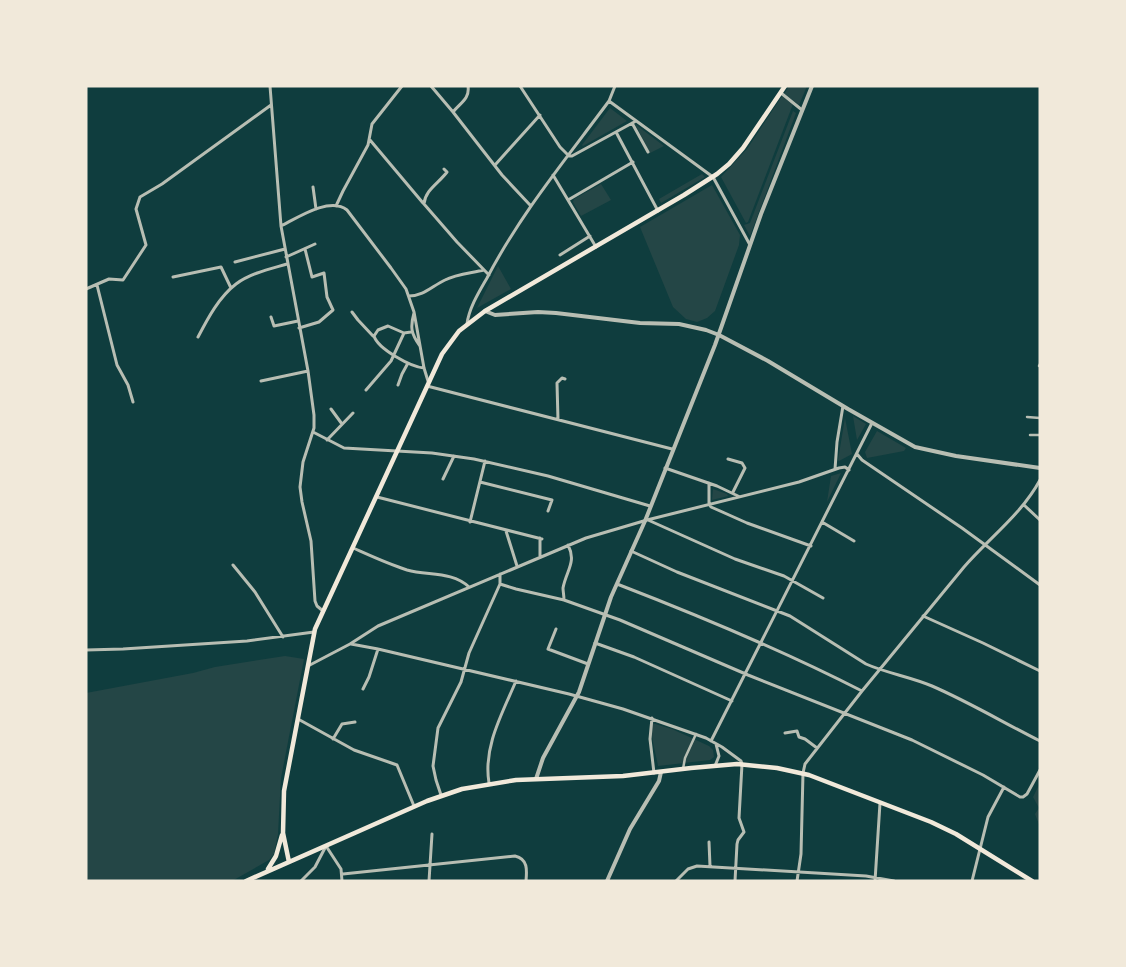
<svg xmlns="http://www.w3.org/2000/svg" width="1126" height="967" viewBox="0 0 1126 967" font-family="'Open Sans',sans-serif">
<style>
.green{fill:#244646}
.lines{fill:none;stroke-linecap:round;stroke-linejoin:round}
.pedestrian{stroke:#b8beb3;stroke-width:2.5}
.minor{stroke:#b8beb3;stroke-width:3}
.tertiary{stroke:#b8beb3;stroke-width:4}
.secondary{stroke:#f1e9da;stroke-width:4.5}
</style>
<rect width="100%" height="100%" fill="#0f3d3e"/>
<path class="green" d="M789 86H807L799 105 784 94Z
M782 96 793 104 748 222 746 223 721 177 747 149Z
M610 108 627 121 583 146 582 145Z
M793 111 796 113 750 236 744 225 750 223Z
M635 124 664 146 650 153Z
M702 174 705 177 661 203 659 199Z
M601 184 611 200 581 216 573 202 574 199Z
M712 185 740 235 739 245 715 311 707 318 697 322 686 319 673 307 640 227Z
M498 266 511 289 477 308Z
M853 416 866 424 857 440Z
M845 418 852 454 839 461 838 460Z
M877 431 906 448 904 451 867 458 865 452Z
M841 473 827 502 831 476Z
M713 489 727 494 728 496 712 500Z
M285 656 304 659 281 778 278 834 274 854 269 860 232 881H86V693L193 673 215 667Z
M652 723 672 729 709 746 713 750 714 757 710 760 658 766C656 752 650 737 652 723Z
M1040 783V827L1035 814 1039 808 1033 797Z"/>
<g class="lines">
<path class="pedestrian" d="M1039 366 1040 364
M1027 417 1040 418
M1030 435H1040
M683 769 685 758 696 734"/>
<path class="minor" d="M270 86 281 226 308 371 314 415V428L303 462 300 487 302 502 311 541 315 601 317 606 323 611
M431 86 453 112 502 175 530 205
M520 86 560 147 569 156H572L636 121
M781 93 802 110
M609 101 713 177 750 245
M453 112C460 103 470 99 468 86
M632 123 648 152
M616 132 658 211
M370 140 423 203
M495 165 540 115
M444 169 447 172C439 183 425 190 424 204L457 242 489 275
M553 175 596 247
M313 187 316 209
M568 200 633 162
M336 206 343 191 368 145 372 124 402 86
M281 226C297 218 330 196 347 210L391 268 406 289 414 312 424 368 428 381
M560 255 590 236
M286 257 315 244
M235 262 285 249
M173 277 221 267 231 288
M97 285 117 365 128 385 133 402
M86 289 109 279 123 280 146 245 136 209 140 197 162 184 271 105
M409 296C424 296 432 286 445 280 456 274 472 273 484 270
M352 312 358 320 373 336
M414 313C410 327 411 334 420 346
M271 317 274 326 298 321
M467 324C469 308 479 292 487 278 521 213 566 159 609 101L615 86
M299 328 319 322 333 310 327 297 324 273 312 277 305 249
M411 332 404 333 388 326 378 330 374 336C378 349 411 367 424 368
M198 337C208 318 219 297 236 284 251 273 270 269 287 264
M261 381 308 371
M398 385 402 374 408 363
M427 386 672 449
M366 390 391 361 404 333
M331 409 342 424
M558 420 557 383 562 378 565 379
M313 432 344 448 432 453 474 459 548 476 650 506
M327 440 353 413
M857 454 862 460 962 528 1040 585
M728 459 742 463 745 468 733 492
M665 468 717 486 738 496
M835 469 837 442 843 406
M443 479 454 456
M480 482 552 500 548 511
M709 483V504L711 507 747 523 811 546
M377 497 542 539
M1024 505 1040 520
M648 520 735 559 784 576 823 598
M470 522 485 461
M822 522 854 541
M506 531 517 566
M353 548C371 556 388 564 407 570 428 576 452 571 469 587
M631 551 677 572 790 616 866 664C886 673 911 677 932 686 969 702 1004 723 1040 741
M540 556V538
M233 565 255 592 283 637
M500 584 516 589 564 600 620 620 748 675 912 740 983 775 1020 797H1023L1027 794 1040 770
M617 584C700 616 782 650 862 691
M564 600C564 596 563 591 563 588 566 571 577 562 568 545
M923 616 983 643 1040 671
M556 629 548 649 588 664
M595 643 634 657 732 701
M351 644 378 649 569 694 623 709 706 738 722 747 741 761 742 764 739 818 744 832 738 840 737 844 735 881
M86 650 123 649 247 641 314 632
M308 666 350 644 378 626 586 538 647 520 799 482 839 468 845 467 849 470
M363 689 369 677 378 649
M652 718 650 739 654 773
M298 719 354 750 397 765 414 806
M785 733 797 731 799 737 805 739 817 748
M333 739 342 724 355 722
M711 741 872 423
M715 766 719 756 716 744
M489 783C483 747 502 714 516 681
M441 795 436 780 433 766 438 728 461 682 469 653 500 584V574
M709 842 710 866
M343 874 515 856C528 859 527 870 526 881
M301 881 315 867 326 846 341 869 342 881
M429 881 432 834
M676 881 688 869 697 866 866 876 894 881
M797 881 801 854 803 773 805 764 862 691 964 567C989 538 1021 515 1040 480
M875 881 880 803
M972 881 988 817 1004 787"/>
<path class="tertiary" d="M485 311 495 315 538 312 556 313 640 323 679 324 706 330 719 335 768 361 848 409 915 447 956 456 1040 468
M536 779 543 758 579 692 611 597 645 521 715 345 761 214 812 86
M607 881 630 829 659 781 661 772"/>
<path class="secondary" d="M289 862 283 833 284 791 315 629 442 354 459 331 485 311 684 195 717 174 729 164 743 148 785 86
M268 869 276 856 282 835
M246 881 427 801 462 789 516 780 623 776 691 768 737 764 777 768 809 775 931 822 956 834 1032 881"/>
</g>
<rect width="1126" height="967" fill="none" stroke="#f1e9da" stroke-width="175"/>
</svg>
